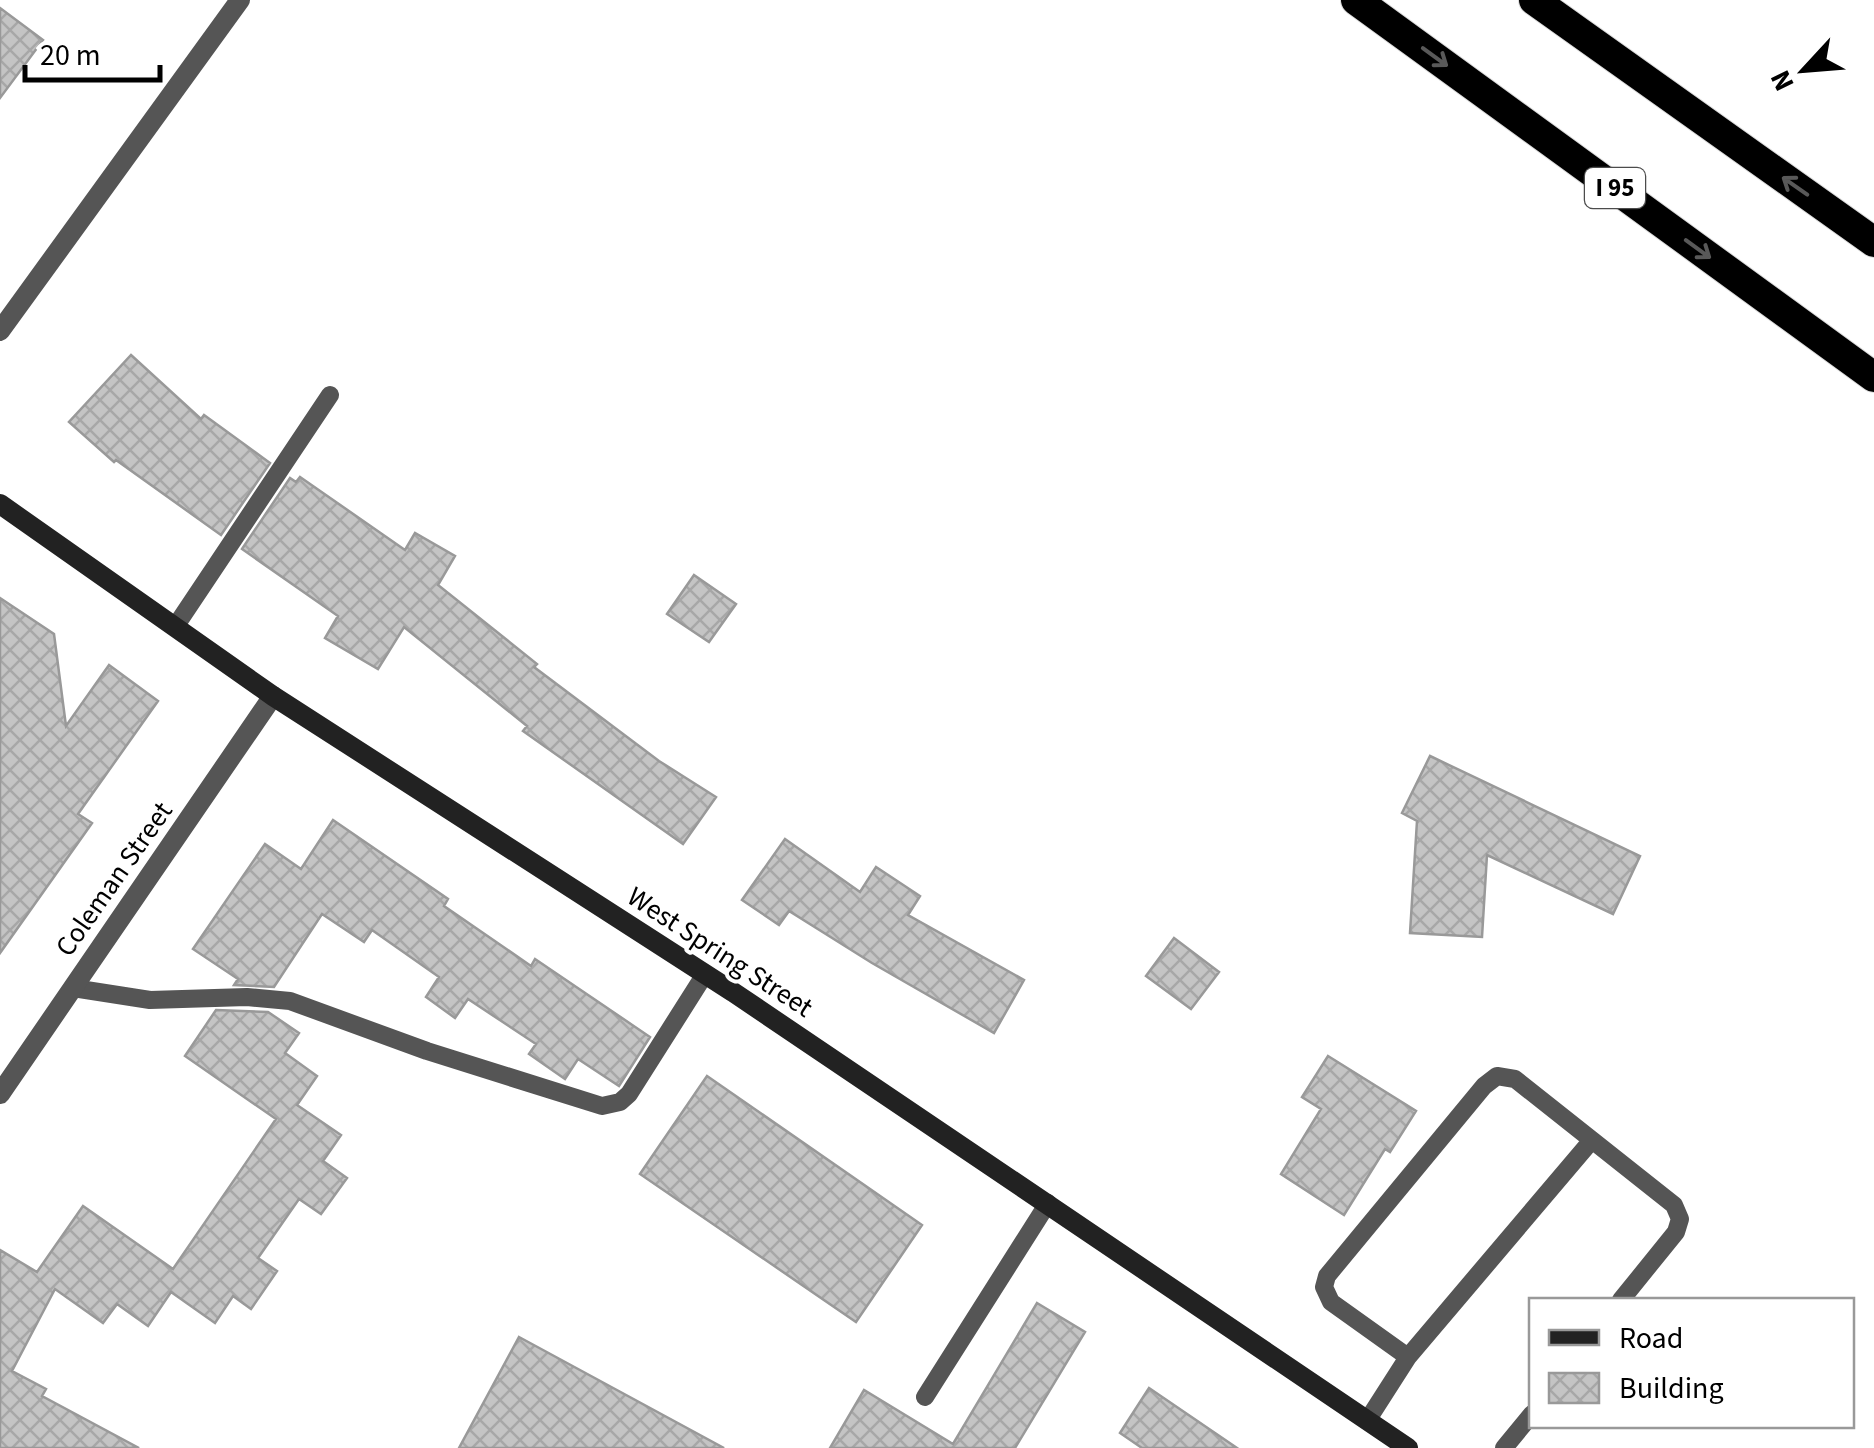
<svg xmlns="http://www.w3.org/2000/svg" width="1874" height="1448" viewBox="0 0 1874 1448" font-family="'Source Sans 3',sans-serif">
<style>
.building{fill:url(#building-cross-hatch);stroke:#999;stroke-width:2.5}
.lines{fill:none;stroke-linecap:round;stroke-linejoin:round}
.motorway-casing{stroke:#dbdbdb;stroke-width:32}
.service{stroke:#555;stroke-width:18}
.minor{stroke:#555;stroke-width:20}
.secondary{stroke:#222;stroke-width:20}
.motorway{stroke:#000;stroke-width:30}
.oneway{stroke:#595959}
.labels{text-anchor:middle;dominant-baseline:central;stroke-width:8;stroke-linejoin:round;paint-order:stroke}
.shield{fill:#fff;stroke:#4c4c4c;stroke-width:2.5}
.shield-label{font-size:25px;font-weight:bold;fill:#000}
.street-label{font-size:28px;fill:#000;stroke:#fff}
</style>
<defs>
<pattern id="building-cross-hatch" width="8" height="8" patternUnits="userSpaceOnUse" patternTransform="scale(2.5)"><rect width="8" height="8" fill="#c4c4c4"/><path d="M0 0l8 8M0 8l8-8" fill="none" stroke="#a7a7a7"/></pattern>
</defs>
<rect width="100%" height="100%" fill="#fff"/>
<path class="building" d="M0 8 43 40 0 98Z
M131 355 201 419 204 415 270 463 221 535 116 460 114 462 69 422Z
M300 477 405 550 415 533 455 556 438 585 537 664 534 667 659 761 716 797 683 844 523 731 527 726 404 627 378 669 325 638 338 616 242 549 290 478 296 482Z
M694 575 736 604 709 642 667 614Z
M0 598 54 634 66 726 109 665 158 701 78 814 92 823 0 953Z
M1430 756 1640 856 1613 914 1487 855 1482 937 1410 933 1417 821 1402 813Z
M333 820 448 899 444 906 531 966 535 959 650 1037 619 1086 578 1059 565 1079 529 1054 536 1044 468 999 455 1018 426 997 439 977 372 930 364 942 322 914 274 987 234 985 238 979 193 949 265 844 301 869Z
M785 839 860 892 876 867 920 896 908 915 1024 980 994 1033 872 963 789 911 779 925 742 900Z
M1174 938 1219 972 1191 1009 1146 976Z
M216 1010 268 1012 299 1033 285 1053 317 1076 297 1105 341 1135 323 1161 347 1178 321 1214 299 1199 258 1258 277 1271 251 1309 233 1296 215 1323 171 1292 148 1326 117 1304 103 1323 55 1289 12 1371 46 1389 42 1396 139 1448H0V1250L37 1272 83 1206 173 1269 276 1119 185 1056Z
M1328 1056 1416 1111 1390 1152 1385 1149 1344 1215 1281 1174 1321 1109 1302 1097Z
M707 1076 922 1225 856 1322 640 1174Z
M1037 1303 1085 1332 1015 1448H830L864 1390 953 1444Z
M519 1337 724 1448H459Z
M1149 1388 1237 1448H1142L1120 1433Z"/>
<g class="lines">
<defs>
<path id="motorway" d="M1356 0 1874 377
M1534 0 1874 242"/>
</defs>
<use href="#motorway" class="motorway-casing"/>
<path class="service" d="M175 627 330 395
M73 988 150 1000 247 997 290 1001 427 1051 602 1106 620 1102 629 1094 705 974
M1408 1357 1592 1140
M925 1397 1048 1203
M1367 1421 1408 1357 1331 1302 1324 1287 1327 1276 1484 1086 1497 1076 1515 1079 1674 1205 1680 1219 1676 1232 1621 1300
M1504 1448 1532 1414"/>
<path class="minor" d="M0 331 240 0
M0 1094 273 696"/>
<path class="secondary" d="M0 504 273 696 733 992 1408 1448"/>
<use href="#motorway" class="motorway"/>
</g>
<defs><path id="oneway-shaft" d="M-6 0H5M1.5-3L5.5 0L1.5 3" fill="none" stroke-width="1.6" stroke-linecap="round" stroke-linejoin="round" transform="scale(2.5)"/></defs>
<g class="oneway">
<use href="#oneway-shaft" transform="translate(1435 57) rotate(36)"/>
<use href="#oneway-shaft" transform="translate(1795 186) rotate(-145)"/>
<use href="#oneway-shaft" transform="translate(1698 249) rotate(36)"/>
</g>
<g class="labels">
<rect class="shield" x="1585" y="168" width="60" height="40" rx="8"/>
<g class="shield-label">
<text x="1615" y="188">I 95</text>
</g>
<g class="street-label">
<text transform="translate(114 879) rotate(-55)">Coleman Street</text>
<text transform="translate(720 952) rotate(33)">West Spring Street</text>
</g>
</g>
<rect x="1529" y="1298" width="325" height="130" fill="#ffffff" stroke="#999999" stroke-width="2.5"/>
<rect x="1549" y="1330" width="50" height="15" fill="#222222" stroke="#999999" stroke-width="2.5"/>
<text x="1619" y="1348" font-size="30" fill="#000000">Road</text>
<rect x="1549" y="1373" width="50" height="30" fill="url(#building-cross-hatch)" stroke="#999999" stroke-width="2.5"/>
<text x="1619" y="1398" font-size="30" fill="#000000">Building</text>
<g transform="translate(1804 70) rotate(244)" stroke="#ffffff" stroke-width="8" paint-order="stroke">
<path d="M0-8L18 38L0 25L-18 38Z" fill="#000000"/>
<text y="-15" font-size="28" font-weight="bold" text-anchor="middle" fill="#000000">N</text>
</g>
<path d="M25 65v15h135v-15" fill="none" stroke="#000000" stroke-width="5"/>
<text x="40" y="65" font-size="30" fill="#000000" stroke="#ffffff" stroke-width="8" paint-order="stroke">20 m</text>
</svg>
